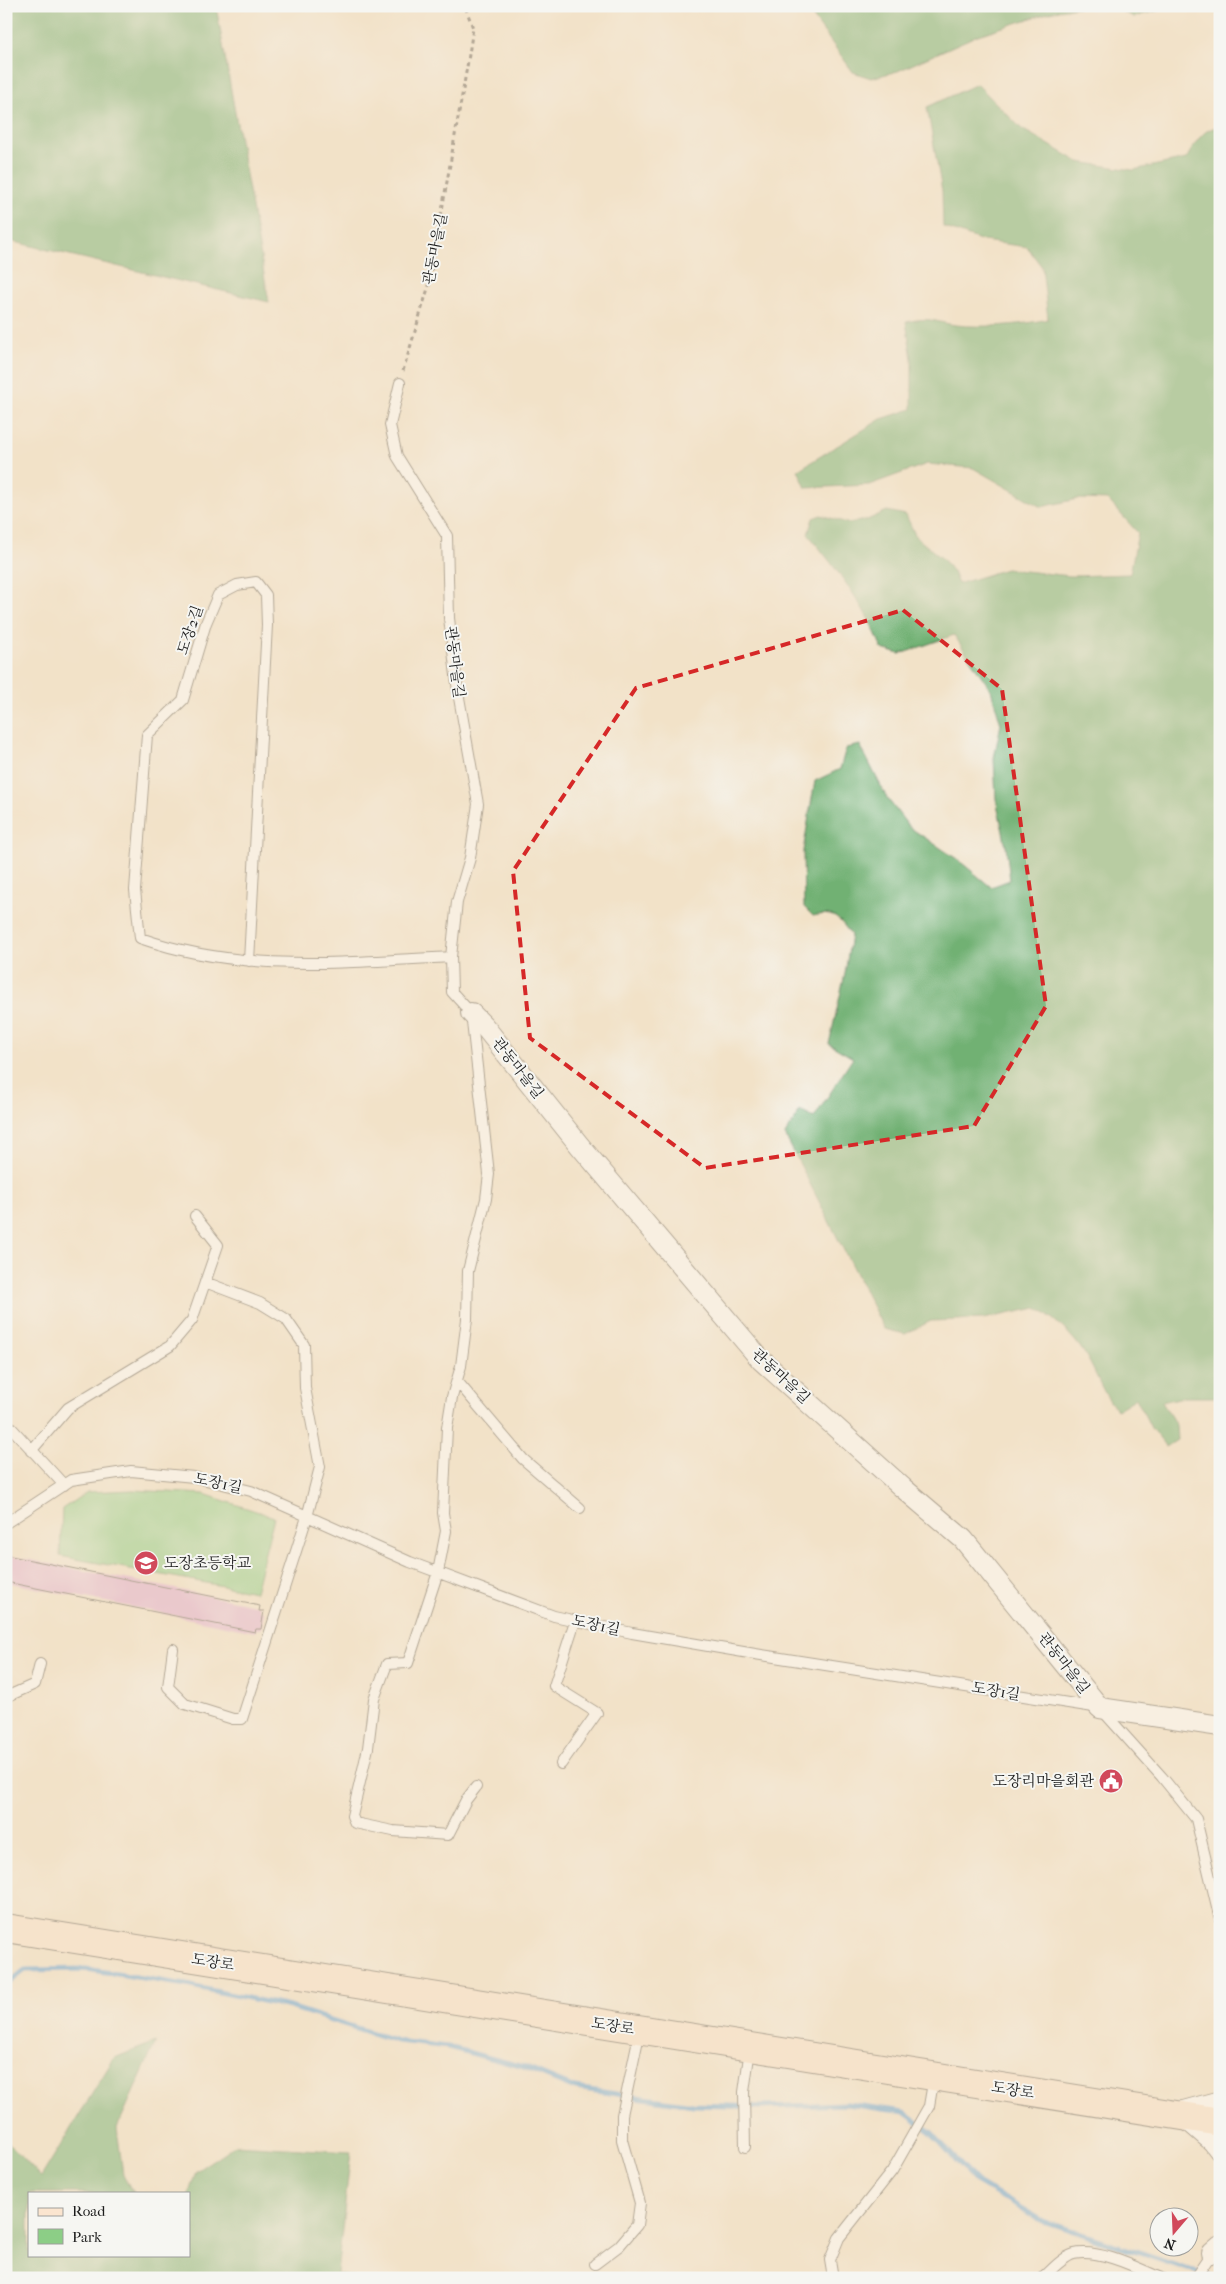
<svg xmlns="http://www.w3.org/2000/svg" width="1226" height="2284" viewBox="0 0 1226 2284" font-family="'IM FELL French Canon','Noto Serif KR',serif">
<style>
.green{fill:#8cce86;stroke:#547551}
.forest{fill:#71b173;stroke:#466648}
.lines{fill:none;stroke-linecap:round;stroke-linejoin:round}
.stream{stroke:#62a3d5;stroke-width:5}
.building{fill:#e1aad1}
.lane-casing{stroke:#676158;stroke-width:12}
.street-casing{stroke:#676158;stroke-width:22}
.secondary-casing{stroke:#676158;stroke-width:30}
.path{stroke:#676158;stroke-width:3;stroke-dasharray:4 4;stroke-linecap:butt}
.lane{stroke:#fff;stroke-width:10}
.street{stroke:#fff;stroke-width:20}
.secondary{stroke:#fbe5cf;stroke-width:28}
.marked{fill:none;stroke:#d62828;stroke-width:4;stroke-dasharray:10 6;stroke-linejoin:round}
.labels{text-anchor:middle;dominant-baseline:central;stroke-width:4;stroke-linejoin:round;paint-order:stroke}
.street-label{font-size:15px;fill:#1c1c1c;stroke:#f6f6f2}
.poi-label{font-size:15px;fill:#1c1c1c;stroke:#f6f6f2;text-anchor:start}
</style>
<rect width="100%" height="100%" fill="#f6f6f2"/>
<filter id="ink" filterUnits="userSpaceOnUse"><feTurbulence type="fractalNoise" baseFrequency=".02" numOctaves="2"/><feDisplacementMap in="SourceGraphic" scale="10" xChannelSelector="R" yChannelSelector="G"/><feConvolveMatrix kernelMatrix="1 2 1 2 8 2 1 2 1" color-interpolation-filters="sRGB"/></filter>
<filter id="wash" filterUnits="userSpaceOnUse"><feTurbulence type="fractalNoise" baseFrequency=".0096" numOctaves="4" result="noise"/><feDisplacementMap in="SourceGraphic" scale="20" xChannelSelector="R" yChannelSelector="G"/><feGaussianBlur stdDeviation="1.12" result="paint"/><feColorMatrix in="noise" values="0 0 0 0 0 0 0 0 0 0 0 0 0 0 0 0 0 1.4 0 .05"/><feComposite in="paint" operator="in"/></filter>
<g filter="url(#wash)">
<rect width="100%" height="100%" fill="#f2e2c8"/>
<path class="green" d="M133 1490 204 1494 274 1517 255 1592 60 1556 62 1509 87 1492Z"/>
<path class="forest" d="M6 6H216L269 302 6 240Z
M805 6H1083L1054 11 978 35 898 71 871 78 853 72Z
M1128 6H1173L1134 17 1123 12Z
M977 84 1022 129 1079 162 1133 170 1186 159C1194 146 1202 127 1220 127V1397H1183L1162 1402 1176 1425 1177 1440 1166 1447 1151 1428 1136 1398 1117 1410C1104 1396 1099 1380 1090 1363 1079 1341 1058 1321 1037 1308L983 1319 931 1321 905 1334 884 1329 785 1135 800 1111 814 1118 853 1058 829 1044 845 974 851 935C839 918 834 911 813 916L804 907 803 851 815 781 840 769 846 748 860 745 887 798 909 827 957 859 991 887 1010 880 1006 846 996 799 994 758 1001 724 991 690 954 635 900 654 882 649C866 606 837 570 808 534L813 518 821 515 847 523 867 520 887 511 906 515 916 537 944 560 953 572 958 584 1006 569 1071 576 1130 574 1138 533 1108 500 1078 499 1041 507 973 468 927 464 869 485 806 488 798 470 881 419 912 409V359L906 322C930 316 933 322 956 325 982 328 1023 325 1048 319L1042 267 1027 247 983 241 943 227 942 191 927 107Z
M156 2042 117 2128 123 2174 133 2193H29V2255H189V2193L196 2171 235 2145 351 2152 337 2273 354 2278H6V2141L41 2177 114 2058Z"/>
<g class="lines">
<path class="stream" d="M6 1985 25 1970 86 1969 186 1985 290 2007 397 2041 448 2047 524 2067 575 2088 693 2105 762 2107 847 2104 904 2112 932 2133 976 2182 1043 2221 1211 2277 1219 2278"/>
</g>
<g id="blocks">
<path class="building" d="M6 1555 260 1606 259 1611H264L261 1629H256L255 1632 6 1582Z"/>
</g>
</g>
<g filter="url(#ink)">
<use href="#blocks" fill-opacity="0" stroke="#676158" stroke-width="1"/>
<g class="lines">
<defs>
<path id="lane" d="M400 383 390 425 397 456 447 536 449 618 458 692 478 804 470 858 457 902 451 957 452 992 471 1013 489 1174 486 1199 468 1271 467 1319 461 1366 452 1397 447 1428 443 1513 446 1531 438 1572 408 1663 387 1664 374 1699 368 1748 352 1816 355 1823 393 1831 448 1835 466 1800 476 1787
M249 961 267 625 266 595 256 582 237 585 218 595 206 623 183 700 147 735 135 890 140 938C243 974 344 962 451 957
M457 1381 523 1459 580 1508
M6 1422 64 1485
M31 1451 68 1408 170 1346 192 1320 218 1245 195 1216
M6 1523 71 1480 131 1471 194 1477 251 1491 410 1562 554 1616 632 1633 755 1654 1100 1708 1162 1777 1196 1819 1220 1919
M173 1649 168 1687 185 1704 233 1719H242L307 1517 320 1467 305 1388 304 1345 286 1319 260 1303 205 1282
M6 1697 35 1684 40 1664
M561 1764 597 1713 554 1686 575 1621
M745 2147 744 2092 750 2049
M595 2264 619 2246 637 2225 640 2203 622 2140V2115L640 2030
M833 2278 830 2260 839 2238 892 2171 929 2106 934 2077
M1043 2278C1051 2270 1063 2257 1074 2254 1098 2248 1138 2268 1161 2278
M1195 2278 1212 2253"/>
<path id="street" d="M471 1013 484 1026 580 1146 761 1360 903 1488 963 1539 1100 1708 1220 1726
M1176 2113 1220 2101
M1184 2117 1213 2142 1220 2151
M1212 2253 1220 2246"/>
<path id="secondary" d="M6 1928 1220 2122"/>
</defs>
<use href="#lane" class="lane-casing"/>
<use href="#street" class="street-casing"/>
<use href="#secondary" class="secondary-casing"/>
<path class="path" d="M403 371 429 285 468 61 473 28 465 6"/>
<use href="#lane" class="lane"/>
<use href="#street" class="street"/>
<use href="#secondary" class="secondary"/>
</g>
</g>
<path d="M0 0H1226V2284H0ZM903 610 1002 689 1046 1006 974 1126 705 1168 530 1038 513 871 636 688Z" fill="#f2e2c8" fill-opacity=".55" fill-rule="evenodd"/>
<path class="marked" d="M903 610 1002 689 1046 1006 974 1126 705 1168 530 1038 513 871 636 688Z"/>
<defs>
<symbol id="school-disc" viewBox="-11 -11 22 22"><circle r="9.5" fill="#d1495b" stroke="#f6f6f2"/><path d="M0-5L7-2L0 1L-7-2ZM-4 1L0 2.5L4 1V4Q0 6-4 4Z" fill="#fff"/></symbol>
<symbol id="civic-disc" viewBox="-11 -11 22 22"><circle r="9.5" fill="#d1495b" stroke="#f6f6f2"/><path d="M-.6-6.5H3V-4.5H.6V-3L4-1V1h2V6H-6V1h2V-1L-.6-3ZM-1.2 2.5V6h2.4V2.5Z" fill="#fff"/></symbol>
</defs>
<g fill-rule="evenodd">
<use href="#school-disc" x="132" y="1549" width="28" height="28"/>
<use href="#civic-disc" x="1097" y="1767" width="28" height="28"/>
</g>
<g class="labels">
<g class="street-label">
<text transform="translate(435 249) rotate(-79)">관동마을길</text>
<text transform="translate(190 630) rotate(-71)">도장2길</text>
<text transform="translate(455 662) rotate(83)">관동마을길</text>
<text transform="translate(518 1068) rotate(52)">관동마을길</text>
<text transform="translate(781 1376) rotate(43)">관동마을길</text>
<text transform="translate(218 1483) rotate(12)">도장1길</text>
<text transform="translate(596 1625) rotate(12)">도장1길</text>
<text transform="translate(1064 1663) rotate(52)">관동마을길</text>
<text transform="translate(996 1691) rotate(9)">도장1길</text>
<text transform="translate(213 1962) rotate(9)">도장로</text>
<text transform="translate(613 2026) rotate(9)">도장로</text>
<text transform="translate(1013 2090) rotate(9)">도장로</text>
</g>
<g class="poi-label">
<text x="164" y="1563">도장초등학교</text>
<text x="1094" y="1781" text-anchor="end">도장리마을회관</text>
</g>
</g>
<rect width="1226" height="2284" fill="none" stroke="#f6f6f2" stroke-width="25"/>
<rect x="28" y="2192" width="162" height="65" fill="#f6f6f2" stroke="#9f9f9c"/>
<rect x="38" y="2208" width="25" height="8" fill="#fbe5cf" stroke="#9f9f9c"/>
<text x="72" y="2216" font-size="15" fill="#1c1c1c">Road</text>
<rect x="38" y="2229" width="25" height="15" fill="#8cce86" stroke="#9f9f9c"/>
<text x="72" y="2242" font-size="15" fill="#1c1c1c">Park</text>
<g transform="translate(1174 2232) rotate(199)"><circle r="24" fill="#f6f6f2" stroke="#9f9f9c"/>
<path d="M0-4L9 19L0 12L-9 19Z" fill="#d1495b"/>
<text y="-8" font-size="14" font-weight="bold" text-anchor="middle" fill="#1c1c1c">N</text>
</g>
</svg>
